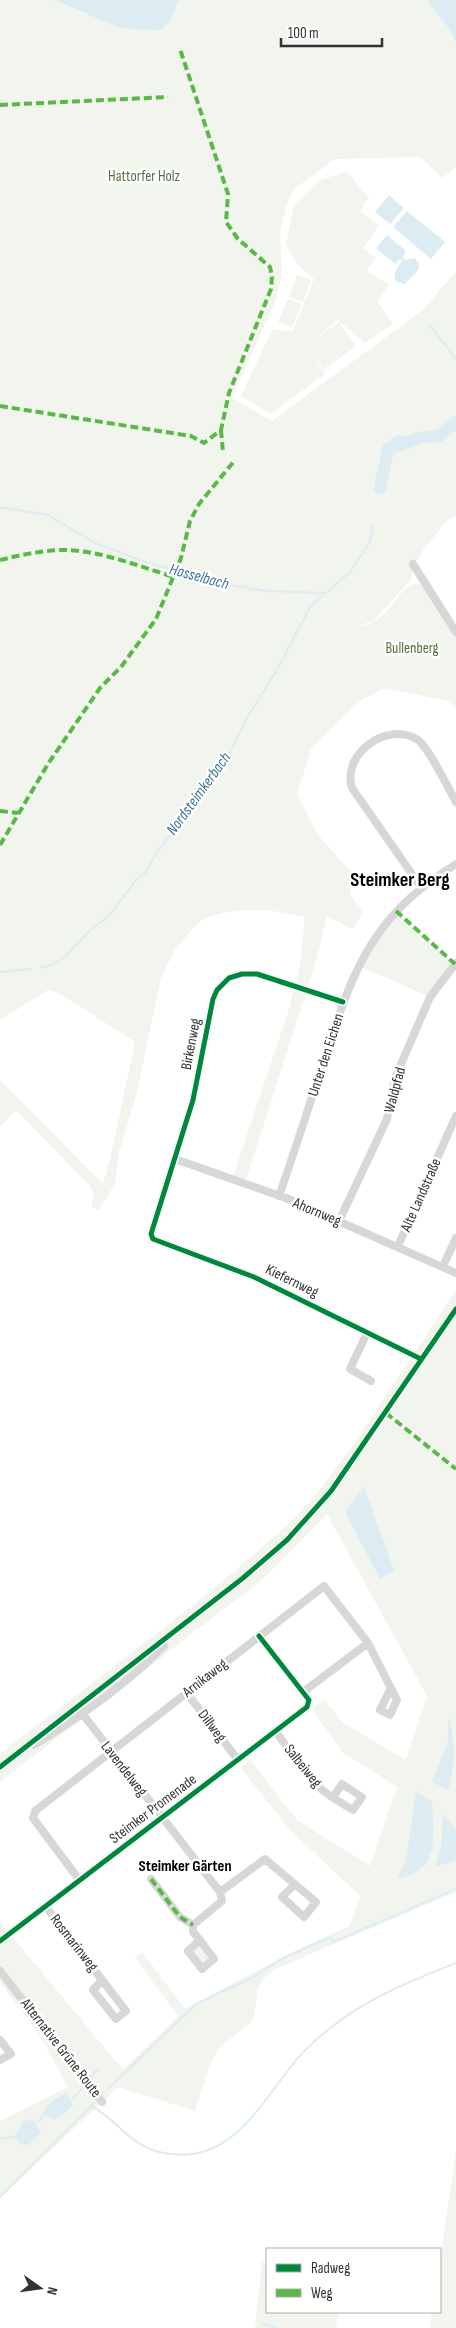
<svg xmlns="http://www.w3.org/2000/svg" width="456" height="2328" viewBox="0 0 456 2328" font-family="'Sofia Sans Condensed',sans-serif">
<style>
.green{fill:#f1f5ed}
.water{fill:#ddebf3}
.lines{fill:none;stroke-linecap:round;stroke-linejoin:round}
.stream{stroke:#ddebf3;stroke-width:2}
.river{stroke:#ddebf3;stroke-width:12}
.minor{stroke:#d7d7d7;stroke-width:8}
.quiet{stroke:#58b947;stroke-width:4;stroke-dasharray:8 4;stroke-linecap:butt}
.cycleway-casing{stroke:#fff;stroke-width:8}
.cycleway{stroke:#00873e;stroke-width:5}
.labels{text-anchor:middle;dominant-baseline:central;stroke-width:5;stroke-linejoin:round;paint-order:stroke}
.park-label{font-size:15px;fill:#56703f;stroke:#fff}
.street-label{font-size:15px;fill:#333;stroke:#fff}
.water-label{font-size:16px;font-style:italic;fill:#3f7597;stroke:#fff}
.neighbourhood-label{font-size:16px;font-weight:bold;fill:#000;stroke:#fff}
.district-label{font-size:20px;font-weight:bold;fill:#000;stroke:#fff}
</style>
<rect width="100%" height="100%" fill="#fff"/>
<path class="green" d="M0 0H54L85 14 177 6 179 0H427L450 30 456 44V167L442 178 420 157 335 159 293 190 286 208 280 233 282 275 275 302 232 398 272 421 424 309 456 271V516L447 521 423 550 415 563 410 581 373 621 357 626C392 624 393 588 418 583L424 585 456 637V708L448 701 385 688 360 701 311 749 297 795 318 835 354 875 350 895 364 912 352 929 327 916 317 958 245 1183 232 1179 289 1009 300 965 305 917 268 910H241L223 913 205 918 195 926 174 951 161 978 137 1092 119 1154 115 1184 98 1211 92 1206 93 1192 90 1186 16 1110 0 1127V1080L103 1184 110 1159 135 1042 59 993 48 990 0 1020Z
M347 172 369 198 360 211 379 226 363 248 376 258 367 270 389 285 377 302 393 324 365 343 338 320 311 342 339 322 356 346 324 370 306 346 325 374 271 414 241 396 272 330 293 331 314 279 296 263 286 244 294 205 319 180Z
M297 275 311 280 303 302 289 297Z
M288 299 302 304 292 327 278 322Z
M396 911 455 964 430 997 359 966Z
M456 1290V1892L278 1968C248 1986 262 1993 252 2022L220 2047 210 2065 195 2111 118 2087 0 2198V2121L68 2087 39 2034 0 1982V1922L123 2070 178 2016 135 1958 142 1952 185 2009 286 1955 350 1926 360 1896 288 1828 241 1768 250 1759 297 1820 370 1866 397 1787 342 1752 312 1709 324 1699 342 1722 406 1760 427 1696 327 1514 264 1578 0 1782V1754L205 1596 290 1523 312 1499 354 1444Z
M200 1944 211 1958 202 1965 191 1951Z
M456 2150V2328H430L432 2312H440V2260Z
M262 2262 267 2263V2312H339L336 2328H255Z"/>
<path class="water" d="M54 0H179L170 22 161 30H151L120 28Z
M427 0H456V44L450 30Z
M389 195 404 208 390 224 375 212Z
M407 211 445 242 431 259 393 227Z
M387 235 406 251 402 257 405 260 415 258 419 264V269L405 284 397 282C391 274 398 268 402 261L400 259 395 264 376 248Z
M401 435 420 438 414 447 388 449C389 440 392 437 401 435Z
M364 1487 394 1570 380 1579 345 1512Z
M448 1717C456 1746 456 1761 448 1790L432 1782 448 1742Z
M416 1791 432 1802C433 1825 439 1859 416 1872 410 1876 403 1877 397 1879L406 1861Z
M443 1814 456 1829V1860L435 1867 441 1848Z
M67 2093 73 2105 59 2118 53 2120 42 2113 52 2101Z
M33 2119 41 2133 28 2145 20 2144 15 2137 22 2122Z"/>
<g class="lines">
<path class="stream" d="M429 324 456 359
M0 507 48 515 95 543 143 561 222 584 268 591 324 593
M41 968 54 964 66 956 90 930 110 915 136 880 147 871 157 852 188 813 217 769 232 749 245 721 277 670 310 607 350 572 370 542 373 525
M0 972 31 969
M88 2079 98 2069
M108 2089 196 2004 253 1977 282 1959 330 1937 333 1942 456 1889
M70 2100 77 2095 85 2083
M91 2106C117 2119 128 2144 159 2152 225 2168 255 2113 289 2069 300 2054 315 2040 329 2029 367 1998 411 1981 456 1963
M36 2123 45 2115
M0 2137 2 2139 15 2137
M0 2197 94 2103
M263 2324 277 2328"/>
<path class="river" d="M380 488 388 449 420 438 439 436 456 422"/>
<path class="minor" d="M413 564 456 632
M421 887 352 788C341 754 388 720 418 740 429 748 448 788 456 802
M343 1002 257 974H242L229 978 217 990 213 999 193 1100 151 1234 153 1239 254 1277 421 1359
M175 1159 286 1198 456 1273
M279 1196C294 1153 308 1110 322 1066 340 1011 356 954 397 911 414 892 434 878 456 864
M339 1221 387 1119 395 1078 430 997 456 963
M398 1246 456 1116
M443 1266 456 1238
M367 1333 350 1369 371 1381
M186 1692 238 1760
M303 1692 368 1643
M78 1708 220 1892 222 1901 193 1925V1932L200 1940 188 1951 202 1969 214 1959 200 1940
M276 1732C290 1750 303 1773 320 1788 330 1797 342 1803 353 1810L362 1797 342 1784 333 1797
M34 1745C80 1717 126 1685 164 1646
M0 1767 243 1578 287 1540 331 1491 456 1309
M151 1879 180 1917 193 1925
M80 1881 33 1818 35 1811 324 1586 368 1643 397 1700 390 1715 380 1710 391 1688
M220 1892 265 1859 316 1902 304 1917 282 1897 295 1884
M46 1907 126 2011 116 2019 93 1990 102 1980
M0 1941 307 1707 309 1700 259 1636
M0 1971 102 2102
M0 2040 11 2054 0 2060"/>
<path class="quiet" d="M0 105 168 97
M0 406 191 436 204 443 221 430 229 393 271 289 272 277 270 267 238 239 226 222 228 194 180 49
M221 430 223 453
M0 560C21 555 43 550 65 550 97 550 143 567 173 577
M0 811 18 813
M0 845 48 764 100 688 121 667 156 619 181 558 190 521 199 504 235 460
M396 911 455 964
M386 1413 456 1469
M151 1879 180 1917 193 1925"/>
<defs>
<path id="cycleway" d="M343 1002 257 974H242L229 978 217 990 213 999 193 1100 151 1234 153 1239 254 1277 421 1359
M0 1767 243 1578 287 1540 331 1491 456 1309
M0 1941 307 1707 309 1700 259 1636"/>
</defs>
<use href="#cycleway" class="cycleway-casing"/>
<use href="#cycleway" class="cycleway"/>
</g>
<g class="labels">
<g class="park-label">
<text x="144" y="176">Hattorfer Holz</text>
<text x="412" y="648">Bullenberg</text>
</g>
<g class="street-label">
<text transform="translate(191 1044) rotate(-79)">Birkenweg</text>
<text transform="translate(326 1055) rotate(-72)">Unter den Eichen</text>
<text transform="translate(395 1090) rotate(-75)">Waldpfad</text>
<text transform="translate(421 1195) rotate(-66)">Alte Landstraße</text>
<text transform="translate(317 1212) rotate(23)">Ahornweg</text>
<text transform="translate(292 1281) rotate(26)">Kiefernweg</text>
<text transform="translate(205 1678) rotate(-38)">Arnikaweg</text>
<text transform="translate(212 1726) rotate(53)">Dillweg</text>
<text transform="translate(303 1766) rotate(51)">Salbeiweg</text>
<text transform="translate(124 1769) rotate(52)">Lavendelweg</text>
<text transform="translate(153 1809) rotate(-37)">Steimker Promenade</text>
<text transform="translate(74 1943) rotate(52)">Rosmarinweg</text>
<text transform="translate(61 2048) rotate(52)">Alternative Grüne Route</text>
</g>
<g class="water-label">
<text transform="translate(199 577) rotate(15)">Hasselbach</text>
<text transform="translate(199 794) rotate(-54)">Nordsteimkerbach</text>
</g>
<g class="neighbourhood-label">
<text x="185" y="1866">Steimker Gärten</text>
</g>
<g class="district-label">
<text x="400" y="880">Steimker Berg</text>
</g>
</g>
<rect x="266" y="2248" width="175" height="65" fill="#ffffff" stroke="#adadad"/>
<rect x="276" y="2264" width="25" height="8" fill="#00873e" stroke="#adadad"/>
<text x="311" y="2273" font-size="15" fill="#333333">Radweg</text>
<rect x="276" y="2289" width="25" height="8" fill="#58b947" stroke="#adadad"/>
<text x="311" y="2298" font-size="15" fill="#333333">Weg</text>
<g transform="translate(40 2288) rotate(104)" stroke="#ffffff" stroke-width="4" paint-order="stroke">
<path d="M0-4L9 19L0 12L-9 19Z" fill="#333333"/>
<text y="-8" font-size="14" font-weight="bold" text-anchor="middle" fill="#333333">N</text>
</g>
<path d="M281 38v8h101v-8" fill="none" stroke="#333333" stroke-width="2.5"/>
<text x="288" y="38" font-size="15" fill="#333333" stroke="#ffffff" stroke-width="4" paint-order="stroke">100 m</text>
</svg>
